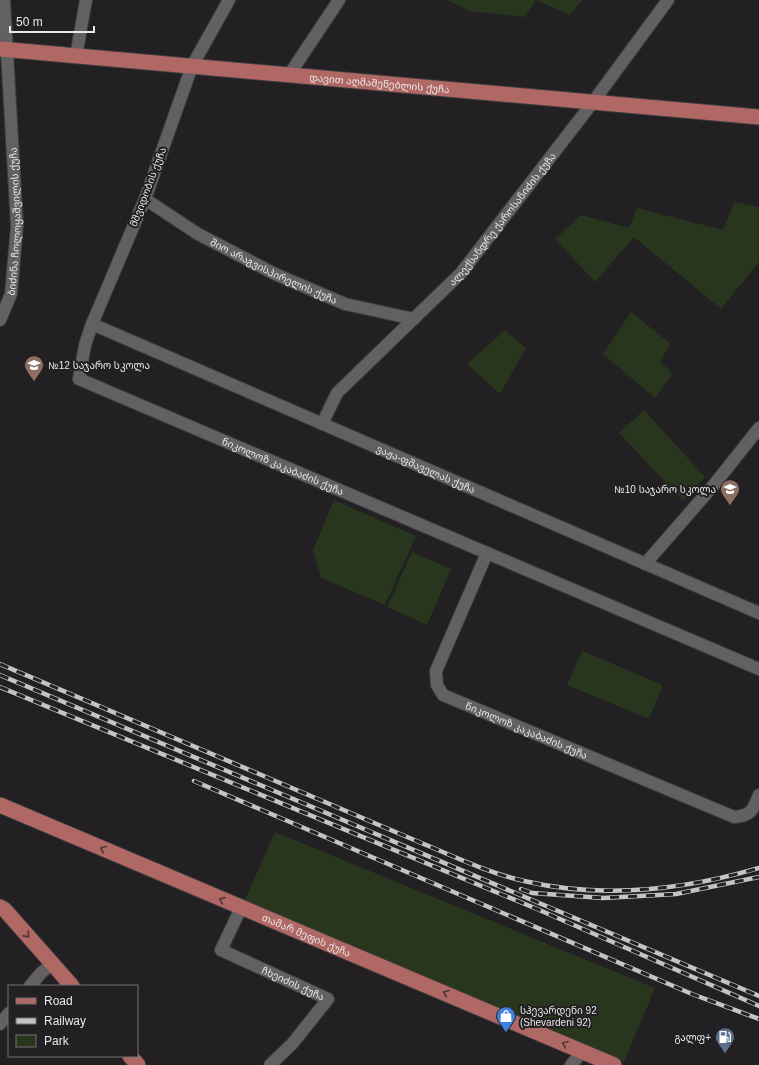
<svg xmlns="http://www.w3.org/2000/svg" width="759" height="1065" viewBox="0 0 759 1065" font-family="Helvetica,'Noto Sans Georgian',sans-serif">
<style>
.green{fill:#28361d}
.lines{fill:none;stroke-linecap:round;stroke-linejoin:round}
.minor-casing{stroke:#3d3b3d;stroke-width:14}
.major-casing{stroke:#3d3b3d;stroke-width:17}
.minor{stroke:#626062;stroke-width:12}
.major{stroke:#b06865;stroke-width:15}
.rail-casing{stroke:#c5c3c5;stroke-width:4.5}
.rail{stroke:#222022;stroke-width:3;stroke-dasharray:9;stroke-linecap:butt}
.oneway{stroke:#4d3636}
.labels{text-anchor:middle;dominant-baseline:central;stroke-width:4;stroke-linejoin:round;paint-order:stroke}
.street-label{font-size:10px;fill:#e9e7e9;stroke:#222022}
.poi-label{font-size:10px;fill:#e9e7e9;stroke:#222022;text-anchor:start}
</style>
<rect width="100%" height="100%" fill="#222022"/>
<path class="green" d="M447 0H536L525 17 469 11Z
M536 0H582L570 15Z
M734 202 759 207V262L721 309 634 237 595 282 555 239 581 215 629 228 637 208 723 230Z
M631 312 671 344 660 361 673 374 655 398 603 354Z
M505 330 526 348 500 394 467 364Z
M644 410 705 477 683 501 619 433Z
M334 500 416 536 385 605 321 578 313 550Z
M412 552 451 569 427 625 387 607Z
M582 651 663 685 649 719 567 685Z
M275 832 655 988 624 1062 245 900Z"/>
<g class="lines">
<defs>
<g id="minor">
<path id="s1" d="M229 0 192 66 145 199 92 324 85 345 79 379 759 669"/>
<path d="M76 56 86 0"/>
<path d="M289 75 339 0"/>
<path id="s2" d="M145 199 198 234 275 274 345 304 414 319"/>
<path id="s3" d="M0 320 11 294 17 226 4 0"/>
<path id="s4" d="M92 324 759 613"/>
<path id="s5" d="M322 424 337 393 461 273 593 102 668 0"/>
<path id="s6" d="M487 553 436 671 437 685 443 695 734 817C751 816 753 810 759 795"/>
<path d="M645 564 713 486 759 428"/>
<path id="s7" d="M241 908 221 950 328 999 292 1044 270 1065"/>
<path d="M30 986 41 973 53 963"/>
<path d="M0 1024 9 1013"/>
<path d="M571 1065 583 1051"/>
</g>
<g id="major">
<path id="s8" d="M0 49 759 117"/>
<path id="s9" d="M0 805 614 1065"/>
<path d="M0 907 5 910 72 986"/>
<path d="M130 1056 138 1065"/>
</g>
</defs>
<use href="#minor" class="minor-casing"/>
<use href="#major" class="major-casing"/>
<use href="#minor" class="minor"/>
<use href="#major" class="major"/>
<defs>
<path id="rail" d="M0 664 419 842C453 856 488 873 524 881 602 899 684 890 759 868
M0 675 759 996
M0 687 537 909 759 1006
M194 781 692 994 759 1019
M521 889 532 893 603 898 676 894 759 877"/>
</defs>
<use href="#rail" class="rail-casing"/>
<use href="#rail" class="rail"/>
</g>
<defs><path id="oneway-chevron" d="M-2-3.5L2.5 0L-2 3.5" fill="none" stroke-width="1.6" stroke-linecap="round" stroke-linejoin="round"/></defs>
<g class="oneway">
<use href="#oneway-chevron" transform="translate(103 849) rotate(-157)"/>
<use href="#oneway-chevron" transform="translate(222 900) rotate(-157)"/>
<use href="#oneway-chevron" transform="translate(27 935) rotate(48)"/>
<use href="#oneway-chevron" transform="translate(446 993) rotate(-157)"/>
<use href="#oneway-chevron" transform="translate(565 1044) rotate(-157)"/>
</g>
<defs>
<symbol id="school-pin" viewBox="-11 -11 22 30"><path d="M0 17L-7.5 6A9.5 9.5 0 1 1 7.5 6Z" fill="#8d6e63" stroke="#222022"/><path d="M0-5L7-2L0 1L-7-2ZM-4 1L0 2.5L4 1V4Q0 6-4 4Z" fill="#fff"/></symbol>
<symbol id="shop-pin" viewBox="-11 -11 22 30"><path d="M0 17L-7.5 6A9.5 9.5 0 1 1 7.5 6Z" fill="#3f7fe0" stroke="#222022"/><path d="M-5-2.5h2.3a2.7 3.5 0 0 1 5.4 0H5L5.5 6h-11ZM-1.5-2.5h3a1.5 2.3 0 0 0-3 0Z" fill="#fff"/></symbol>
<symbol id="fuel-pin" viewBox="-11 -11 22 30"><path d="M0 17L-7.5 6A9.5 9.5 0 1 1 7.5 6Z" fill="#5c6f8a" stroke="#222022"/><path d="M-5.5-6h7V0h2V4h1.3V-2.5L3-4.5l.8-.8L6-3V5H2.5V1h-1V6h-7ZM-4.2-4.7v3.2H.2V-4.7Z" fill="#fff"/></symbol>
</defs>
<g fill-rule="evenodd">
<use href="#school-pin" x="23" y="354" width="22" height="30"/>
<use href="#school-pin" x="719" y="478" width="22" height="30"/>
<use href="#shop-pin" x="495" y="1005" width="22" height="30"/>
<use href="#fuel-pin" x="714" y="1026" width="22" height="30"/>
</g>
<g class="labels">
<g class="street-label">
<text stroke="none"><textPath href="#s8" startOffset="381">დავით აღმაშენებლის ქუჩა</textPath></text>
<text transform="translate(148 187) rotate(-69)">მშვიდობის ქუჩა</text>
<text stroke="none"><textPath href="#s5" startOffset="275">ალექსანდრე ქაროსანიძის ქუჩა</textPath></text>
<text stroke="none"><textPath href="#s3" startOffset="101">ბიძინა ჩოლოყაშვილის ქუჩა</textPath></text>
<text stroke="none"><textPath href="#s2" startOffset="148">შიო არაგვისპირელის ქუჩა</textPath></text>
<text stroke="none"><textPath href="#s1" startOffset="631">ნიკოლოზ კაკაბაძის ქუჩა</textPath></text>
<text stroke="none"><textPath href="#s4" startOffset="364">ვაჟა-ფშაველას ქუჩა</textPath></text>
<text stroke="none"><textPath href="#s6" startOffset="245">ნიკოლოზ კაკაბაძის ქუჩა</textPath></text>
<text stroke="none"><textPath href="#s9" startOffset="333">თამარ მეფის ქუჩა</textPath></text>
<text stroke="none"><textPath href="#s7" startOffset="126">ჩხეიძის ქუჩა</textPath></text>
</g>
<g class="poi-label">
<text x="48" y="365">№12 საჯარო სკოლა</text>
<text x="716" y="489" text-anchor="end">№10 საჯარო სკოლა</text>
<text x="520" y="1010">სჰევარდენი 92<tspan x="520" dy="12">(Shevardeni 92)</tspan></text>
<text x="711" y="1037" text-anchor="end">გალფ+</text>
</g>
</g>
<rect x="8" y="985" width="130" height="72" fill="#222022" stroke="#727072"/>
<rect x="16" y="998" width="20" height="6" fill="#b06865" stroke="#727072"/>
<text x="44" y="1005" font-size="12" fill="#e9e7e9">Road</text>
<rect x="16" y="1018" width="20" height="6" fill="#c5c3c5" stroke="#727072"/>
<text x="44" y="1025" font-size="12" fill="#e9e7e9">Railway</text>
<rect x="16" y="1035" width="20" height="12" fill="#28361d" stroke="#727072"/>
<text x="44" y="1045" font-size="12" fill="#e9e7e9">Park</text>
<path d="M10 26v6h84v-6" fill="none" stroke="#e9e7e9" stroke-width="2"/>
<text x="16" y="26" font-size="12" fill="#e9e7e9" stroke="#222022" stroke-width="3" paint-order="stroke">50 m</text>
</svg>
